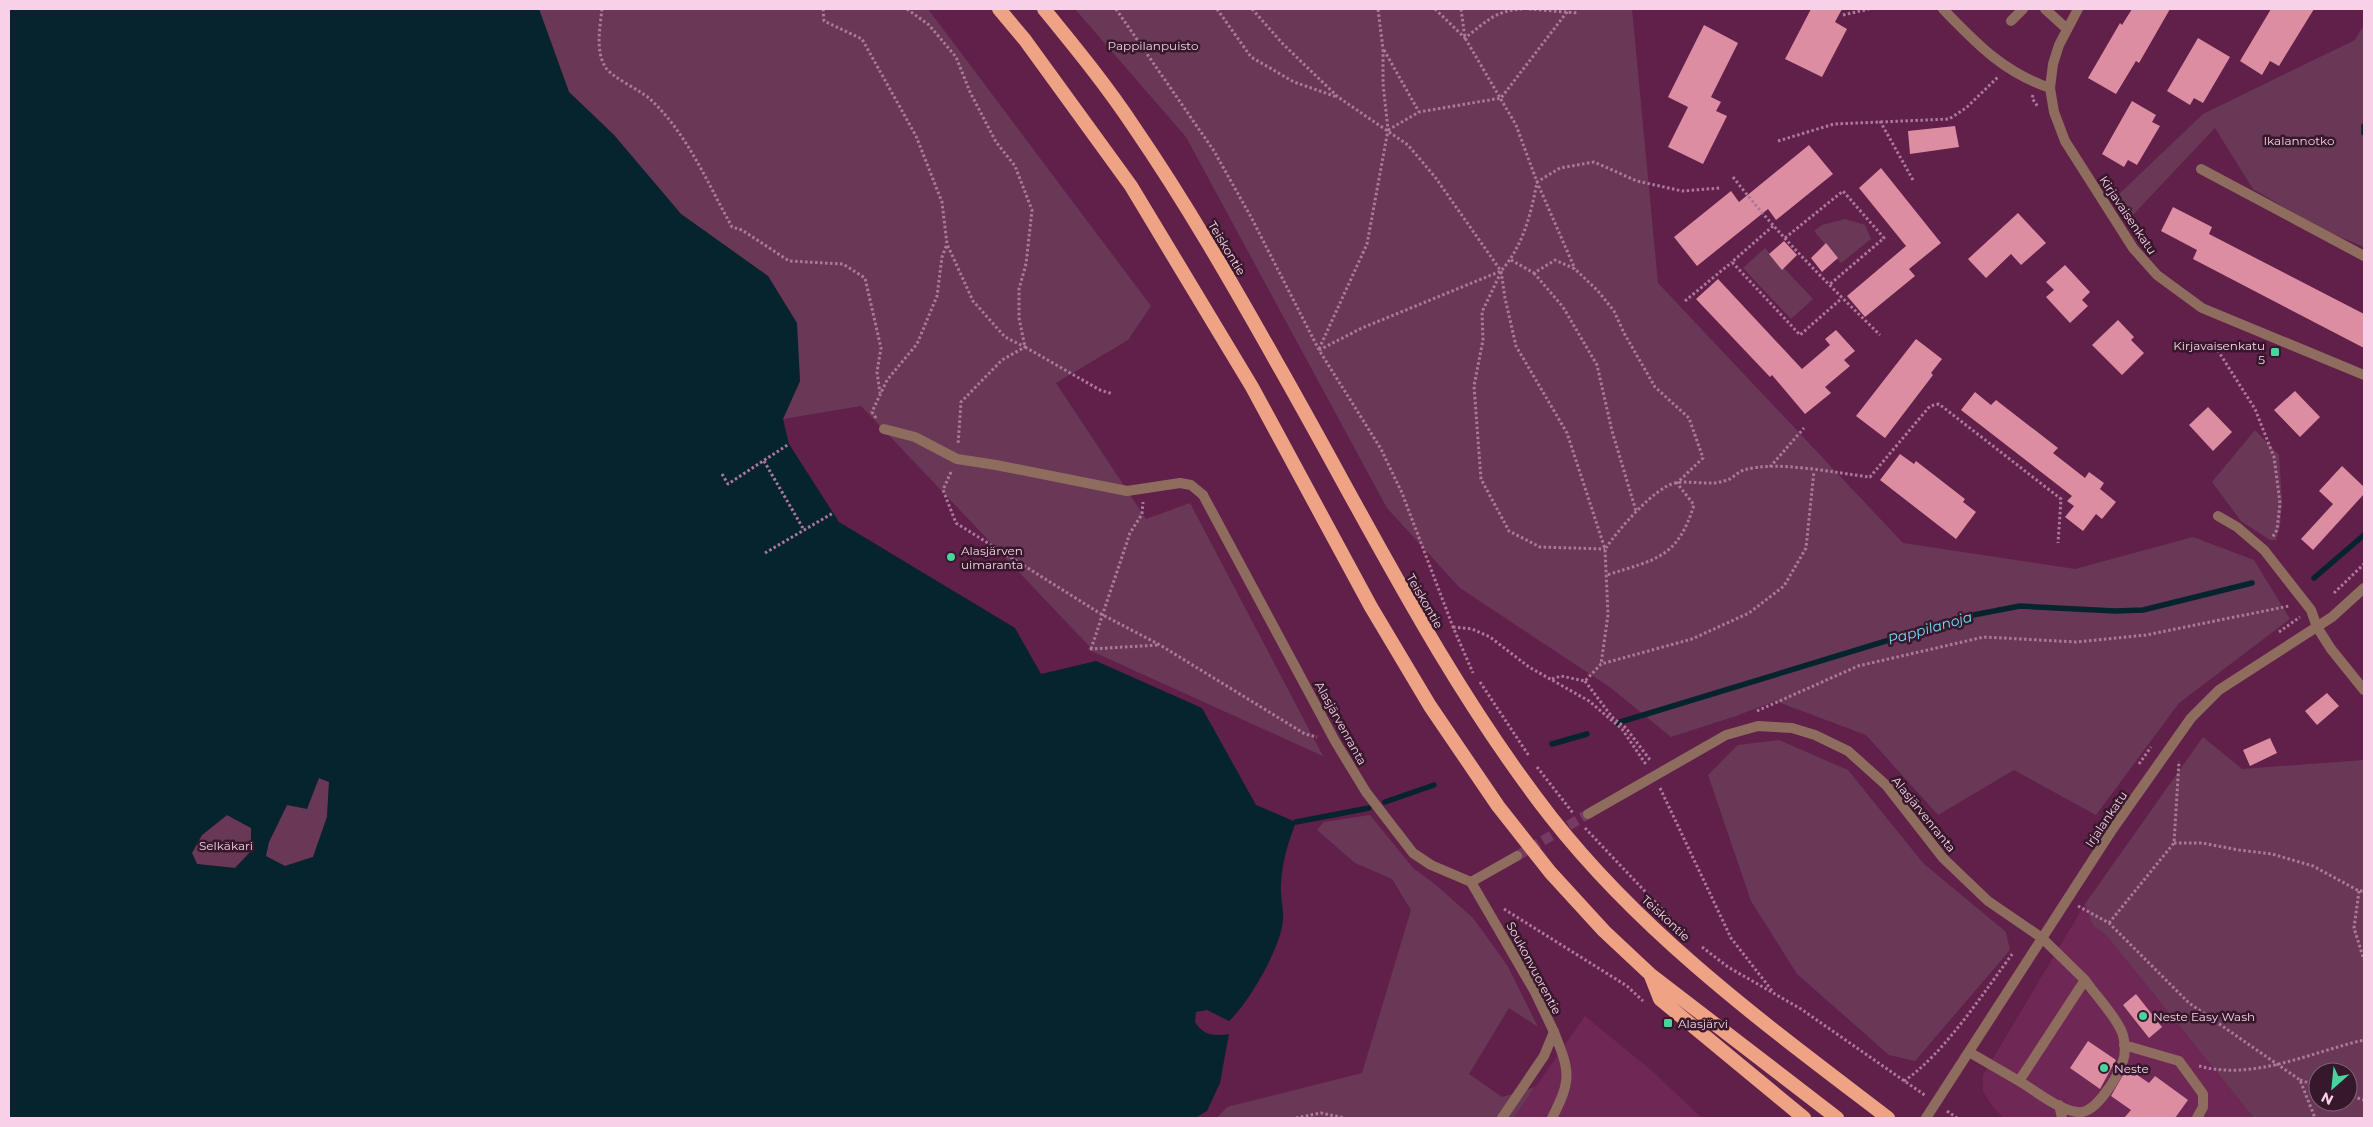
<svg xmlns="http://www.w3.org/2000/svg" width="2373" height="1127" viewBox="0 0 2373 1127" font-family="Montserrat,sans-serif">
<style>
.built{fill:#6f2756}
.green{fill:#6a3857;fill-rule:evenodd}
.water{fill:#06242e;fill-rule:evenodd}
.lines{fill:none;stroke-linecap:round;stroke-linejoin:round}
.stream{stroke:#06242e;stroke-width:5.5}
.building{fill:#dd8da1}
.minor-tunnel{stroke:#773a62;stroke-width:10;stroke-dasharray:10 5;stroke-linecap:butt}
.path{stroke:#ad799a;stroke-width:3;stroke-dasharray:2.5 2.5;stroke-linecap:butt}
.service{stroke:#8e6d5f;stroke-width:10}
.minor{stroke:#8e6d5f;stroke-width:10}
.tertiary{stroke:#8e6d5f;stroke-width:10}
.trunk{stroke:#eda384;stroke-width:14}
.poi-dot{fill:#47d49e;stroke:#35182a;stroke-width:2}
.labels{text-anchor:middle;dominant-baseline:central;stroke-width:5;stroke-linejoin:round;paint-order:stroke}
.park-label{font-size:12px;fill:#f3cce2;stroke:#35182a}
.street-label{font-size:12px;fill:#f8d0e7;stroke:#35182a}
.poi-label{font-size:12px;fill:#f8d0e7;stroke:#35182a;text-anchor:start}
.water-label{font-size:14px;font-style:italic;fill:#78dafd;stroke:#35182a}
</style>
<rect width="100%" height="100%" fill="#60204a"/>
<path class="built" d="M2085 904 2109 923 2106 935 2254 1118H2004L1992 1106 1983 1091V1075Z
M1585 1016 1652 1071 1702 1118H1514Z"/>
<path class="green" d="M539 9H928L1151 306 1128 340 1056 383 1146 519 1190 503 1323 756 1087 649 1090 647 861 406 783 419 800 381 796 323 768 276 681 214 614 135 569 92Z
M1075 9H1632L1658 283 1903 543 2075 569 2193 537 2254 560 2290 619 2179 703 2096 815 2014 770 1938 815 1866 735 1775 701 1736 716 1671 737 1611 688 1460 588 1387 508 1186 137Z
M2364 25V247L2321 229 2253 189 2215 128 2129 219 2115 198 2203 114 2355 40Z
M1845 219 1865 225 1871 239 1841 263 1814 231 1822 225Z
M1765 248 1813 299 1791 319 1743 268Z
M2255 430 2279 455 2282 502 2280 526 2276 540H2270L2241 521 2212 482Z
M2203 737 2242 769 2364 760V1118H2254L2106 935 2093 925 2085 904ZM2318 1072H2348V1102H2318Z
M1779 740 1848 770 1923 863 2006 932 2010 950 1915 1061 1889 1055 1797 974 1751 901 1708 775 1738 745Z
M319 778 329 782 327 817 313 857 285 866 265 856 269 842 287 805Z
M227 815 252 828 251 851 235 868 197 864 192 853 202 835Z
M1370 815 1413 868 1436 885 1473 918 1507 965 1538 1027 1509 1008 1469 1074 1502 1097 1535 1087 1514 1118H1217L1227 1107 1362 1073 1411 910 1392 879 1355 863 1317 830 1324 822Z"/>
<path class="water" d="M9 9H539L569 92 614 135 681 214 768 276 797 323 800 381 783 419 789 444 839 522 1015 628 1041 674 1096 661 1202 708 1256 805 1296 822C1288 843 1282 862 1281 885 1280 897 1284 909 1283 920 1281 947 1249 1003 1229 1021L1207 1010 1196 1012 1195 1022C1204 1036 1213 1036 1229 1034L1220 1083 1207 1111 1195 1118H9ZM319 778 329 782 327 817 313 857 285 866 266 856 269 842 287 805 307 809ZM227 815 251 828V851L235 868 197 864 192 853 202 835Z"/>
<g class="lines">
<path class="stream" d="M2364 126V133
M2314 578 2364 535
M1617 723 1968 616 2020 606 2115 611 2143 610 2252 583
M1552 744 1587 734
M1385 802 1434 785
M1296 822 1369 808"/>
</g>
<path class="building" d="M1811 9H1842L1835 22 1847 29 1822 77 1785 59Z
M2132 9H2170L2139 63 2136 61 2116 94 2088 78 2120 23 2122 25Z
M2271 9H2314L2279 66 2270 61 2262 75 2240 61Z
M1704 25 1738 43 1711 97 1721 102 1716 111 1727 116 1703 164 1668 147 1688 107 1668 97Z
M2198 38 2230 57 2203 103 2194 98 2190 105 2167 91Z
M2132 101 2156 115 2152 122 2160 126 2137 165 2128 160 2124 167 2102 154Z
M1955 126 1959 147 1910 154 1908 131Z
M1809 145 1833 174 1776 220 1768 209 1697 266 1674 237 1731 191 1739 202Z
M1881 168 1941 243 1909 269 1915 276 1865 317 1847 296 1906 246 1859 188Z
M2173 207 2212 227 2209 234 2364 314V348L2193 259 2197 250 2161 231Z
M2018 213 2046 243 2021 265 2011 254 1986 278 1968 259Z
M1784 241 1797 255 1782 270 1769 254Z
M1826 243 1838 258 1822 272 1811 258Z
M2065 265 2090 292 2082 300 2088 306 2070 323 2046 297 2054 290 2046 282Z
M1718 279 1802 369 1830 345 1825 339 1836 330 1855 351 1844 360 1850 366 1825 387 1831 393 1805 414 1772 375 1770 377 1696 299Z
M2118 320 2134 337 2131 340 2144 353 2122 375 2092 345Z
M1916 339 1942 359 1931 373 1933 375 1885 438 1856 416Z
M2295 391 2320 417 2300 437 2274 410Z
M1975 392 1991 405 1996 400 2058 448 2053 453 2085 478 2089 472 2104 483 2100 489 2116 502 2102 519 2096 514 2083 531 2065 517 2074 506 2067 501 2072 496 1961 410Z
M2208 407 2232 432 2213 451 2189 425Z
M1900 454 1914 464 1916 461 1965 499 1963 502 1976 512 1956 539 1880 480Z
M2342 466 2364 487V494L2313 550 2301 539 2333 504 2319 491Z
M2327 693 2339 706 2317 725 2305 711Z
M2270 738 2277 753 2250 766 2243 750Z
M2136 994 2162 1027 2149 1038 2123 1005Z
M2088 1041 2116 1060 2100 1089 2070 1068Z
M2127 1068 2149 1083 2155 1076 2188 1100 2175 1118H2124L2131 1110 2111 1096Z"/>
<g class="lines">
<path class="minor-tunnel" d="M1517 856 1588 814"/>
<path class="path" d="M602 9C600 27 595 52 606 68 613 78 640 90 650 99 687 133 708 184 732 227L742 230 789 261 843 264 865 278 881 348 877 372 880 393
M823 9 824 21 862 39 916 136 942 202 947 244 973 301 1005 337 1025 347 1002 360 961 402 958 445
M907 9 929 25 956 57 970 92 996 142 1015 166 1032 210 1026 264 1019 289V318L1025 347 1100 390 1113 394
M1116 9 1214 151 1251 217 1319 350 1381 449 1402 493 1453 627 1473 673
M1217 9 1251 57 1294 82 1337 97
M1252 9 1283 44 1338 97 1408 145 1435 177 1501 271 1505 298 1516 346 1567 433 1605 549 1608 615 1601 664
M1435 9 1465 38C1486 22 1494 11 1522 9
M1461 9 1465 38 1516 125 1537 182 1575 269
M1529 9 1578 13
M1843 15 1869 9
M1384 50 1419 112
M2033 95 2032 98 2038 107
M1880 121 1913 180
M1388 130 1419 112 1501 98 1567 12 1566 9
M1778 141 1834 124 1949 119 1966 108 1999 76
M1733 177C1777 234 1828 284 1880 335
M1773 226 1732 262 1800 335 1842 298
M1785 238 1843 191 1884 238 1829 285
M1511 260 1534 273 1555 260 1575 269 1598 291 1614 311 1624 333 1655 387 1689 418 1703 458 1677 483 1694 505C1677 559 1656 559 1607 575
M1501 272 1482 312 1483 340 1474 386 1481 479 1509 531 1540 547 1605 549
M1534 273 1563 307 1597 365 1612 431 1636 511
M1685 301 1732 262
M2215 346 2255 409 2274 457 2280 503 2277 530 2272 538
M1319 349 1367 244 1388 130 1383 83V49L1378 9
M1319 350 1362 328 1501 271C1523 246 1531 214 1537 182L1560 168 1594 162 1637 181 1682 191 1720 188
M876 418 872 412 887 380 917 344 937 296 942 257 947 244
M764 461 804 530
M1770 467 1804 428
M951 472 943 490 956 523 1101 614 1160 645 1305 734 1317 737
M722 474 728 484 789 444
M1606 548C1617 531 1655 487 1675 483 1690 480 1709 486 1724 481 1732 480 1737 472 1744 470 1777 460 1835 473 1870 477L1930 406 1939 404 2061 499 2058 543
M765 553 833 513
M2334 593 2364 564
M1453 627 1472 629 1490 637 1529 667 1589 701 1622 729 1647 766
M2279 632 2300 617
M1090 649 1159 645
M1091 649 1130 533 1142 514 1143 502
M1552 679 1561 676 1585 681 1601 664 1692 639 1749 613 1784 586 1806 548 1814 471
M1585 681 1612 717 1626 728 1650 760
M1480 682 1529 756
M1757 711 1858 666 1984 637 2076 642 2146 635 2289 606
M2139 764 2151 747
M1537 767 1573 813
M1660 788 1731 938 1773 992
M1585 828 1673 921
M2174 843H2202L2239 850 2272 854 2313 866 2359 891H2364
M2359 891 2354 928 2364 960
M2078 906 2109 923 2189 1003 2300 1080 2315 1118
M1504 909 1627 986 1643 1001
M2109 923 2174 843 2179 761
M1702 947 1728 967 1801 1009 1926 1096
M2199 1066C2254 1081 2311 1052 2364 1040
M2300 1080 2318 1086
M1904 1081C1944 1054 1984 992 2013 953
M2348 1095 2364 1100
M1947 1111 1957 1118
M1296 1118 1321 1113 1345 1118"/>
<path class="service" d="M2045 9 2067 29
M2011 21 2023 9
M2201 169 2364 256
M884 429 915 437 957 459 996 465 1127 491 1180 483 1191 485 1203 495
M2124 1045 2179 1061 2203 1094V1107L2197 1118
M1969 1052 2019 1081 2085 980 2042 938
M2019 1081C2036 1091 2057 1109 2077 1112 2095 1116 2118 1076 2123 1061 2126 1053 2125 1038 2121 1030 2113 1013 2096 996 2085 980
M2059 1105 2062 1118
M1502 1118 1544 1056 1554 1032
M1552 1118C1572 1079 1570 1072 1554 1032"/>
<path class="minor" d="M1943 9C1977 44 2003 72 2050 88
M2078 9 2059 45 2053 64 2050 88 2054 112 2065 141 2133 248 2157 275 2202 308 2364 375
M1203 495 1335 741 1366 792 1413 853 1431 865 1471 882 1517 856
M2218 516 2237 527 2264 550 2311 610 2317 627 2331 649 2364 690
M1588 814 1726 735 1758 726 1792 728 1815 735 1848 751 1886 785 1943 858 1988 901 2042 938
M1471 882 1535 992 1554 1032"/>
<path class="tertiary" d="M1926 1118 2112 830 2191 718 2219 690 2332 617 2364 588"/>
<path class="trunk" d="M999 9 1025 40 1131 186 1252 387 1371 607 1430 706 1498 806 1550 872 1604 931 1651 975 1837 1118
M1044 9C1075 47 1107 86 1134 127 1186 203 1232 283 1277 363 1365 517 1442 677 1551 817 1645 937 1769 1027 1888 1118
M1651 976 1660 999 1804 1118"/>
</g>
<g class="poi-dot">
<rect x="2270" y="347" width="10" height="10" rx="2.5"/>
<circle cx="951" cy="557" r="5"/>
<circle cx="2143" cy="1016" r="5"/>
<rect x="1663" y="1018" width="10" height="10" rx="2.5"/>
<circle cx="2104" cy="1068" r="5"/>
</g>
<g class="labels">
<g class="park-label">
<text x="1153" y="45">Pappilanpuisto</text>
<text x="2299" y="140">Ikalannotko</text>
<text x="226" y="845">Selkäkari</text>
</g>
<g class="street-label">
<text transform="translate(2128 215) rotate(56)">Kirjavaisenkatu</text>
<text transform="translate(1227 248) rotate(59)">Teiskontie</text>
<text transform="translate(1425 601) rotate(60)">Teiskontie</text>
<text transform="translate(1341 723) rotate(61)">Alasjärvenranta</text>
<text transform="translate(1924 814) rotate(51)">Alasjärvenranta</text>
<text transform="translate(2106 819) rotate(-56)">Irjalankatu</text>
<text transform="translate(1666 918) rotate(43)">Teiskontie</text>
<text transform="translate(1534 968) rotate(62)">Soukonvuorentie</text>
</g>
<g class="poi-label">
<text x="2265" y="345" text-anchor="end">Kirjavaisenkatu<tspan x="2265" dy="14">5</tspan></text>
<text x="961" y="550">Alasjärven<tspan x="961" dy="14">uimaranta</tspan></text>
<text x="2153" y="1016">Neste Easy Wash</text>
<text x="1678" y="1023">Alasjärvi</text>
<text x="2114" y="1068">Neste</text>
</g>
<g class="water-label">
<text transform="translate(1930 628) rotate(-16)">Pappilanoja</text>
</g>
</g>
<rect width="2373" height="1127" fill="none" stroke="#f8d0e7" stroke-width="20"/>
<g transform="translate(2333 1087) rotate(207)"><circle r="24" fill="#35182a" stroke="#836276"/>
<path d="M0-4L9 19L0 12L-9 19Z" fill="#47d49e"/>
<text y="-8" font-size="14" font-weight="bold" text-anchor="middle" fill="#f8d0e7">N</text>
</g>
</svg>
